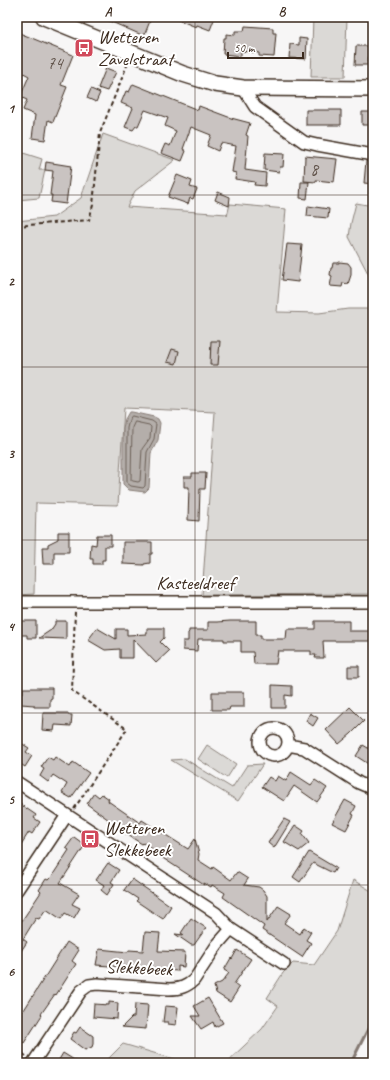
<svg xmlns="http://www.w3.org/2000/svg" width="390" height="1080" viewBox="0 0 390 1080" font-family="Caveat,sans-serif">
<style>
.green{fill:#dbd9d6;stroke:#8b827a}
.water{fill:#b4aeaa;stroke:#847972}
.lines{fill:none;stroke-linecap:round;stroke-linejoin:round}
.shore{stroke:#6b5f56;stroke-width:1}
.stream{stroke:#847972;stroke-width:3}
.building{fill:#c9c3c1;stroke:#3b2a1e}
.street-casing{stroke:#3b2a1e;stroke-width:14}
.secondary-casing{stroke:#3b2a1e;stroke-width:18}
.path{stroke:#3b2a1e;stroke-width:2;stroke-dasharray:4 3;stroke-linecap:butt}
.street{stroke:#fff;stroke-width:11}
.secondary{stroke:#fff;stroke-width:15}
.grid{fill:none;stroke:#3b2a1e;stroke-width:1;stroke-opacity:0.55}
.labels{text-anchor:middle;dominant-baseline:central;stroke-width:4;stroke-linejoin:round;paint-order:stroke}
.number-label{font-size:17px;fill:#5e5047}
.poi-label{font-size:19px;fill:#3b2a1e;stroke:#fff;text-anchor:start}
.street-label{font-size:19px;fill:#3b2a1e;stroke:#fff}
.neatline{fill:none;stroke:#3b2a1e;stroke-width:1.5}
.grid-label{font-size:13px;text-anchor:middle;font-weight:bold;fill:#3b2a1e}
</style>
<rect width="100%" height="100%" fill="#f7f6f6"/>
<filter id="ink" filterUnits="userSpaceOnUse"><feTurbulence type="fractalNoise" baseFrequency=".025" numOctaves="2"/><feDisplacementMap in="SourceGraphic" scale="8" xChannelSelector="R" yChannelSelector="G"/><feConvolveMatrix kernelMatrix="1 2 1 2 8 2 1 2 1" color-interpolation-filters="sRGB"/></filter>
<g filter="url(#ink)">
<path class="green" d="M313 17H347L345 77H311Z
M103 134 175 160 135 191 127 207 227 214V216L230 204 286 209 277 312 319 313 348 309H371V279L349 237 351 223 356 203 373 206V594L202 595 215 412 124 408 118 505 36 503 34 594 17 595V221L54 217 81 198Z
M17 151 42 159 39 170H45L39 198 17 200Z
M207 745 236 764 227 778 198 759Z
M185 759 232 788 247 765 263 764 238 801 171 760Z
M353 880 373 892V1019L351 1063H226L262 1029 278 1006 267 998 283 973 293 963 314 965 337 931Z
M123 1044 188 1063H104Z"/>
<path class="water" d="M129 412H131L154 417 158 419 160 423 158 440 151 453 149 488 145 492 129 490 123 484V428L125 419Z"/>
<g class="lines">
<path class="shore" d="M132 416 152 421 156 424 154 439 147 452 145 486 143 488 131 486 127 483V428L129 420Z
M135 422 149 425 151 427 150 438 142 449 140 481 138 482 133 481 131 480 132 428Z"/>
<path class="stream" d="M351 1063 373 1019"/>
</g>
<path class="building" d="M100 17H149L147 20 150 21 144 36Z
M171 17H215L210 30 197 25 196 27Z
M245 26 273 28V33H276L274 57 259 56V53L241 51V56L223 54 224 38H226V34L235 35V31H244Z
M17 32 73 55 61 85 67 87 53 122 48 120 45 140 32 138 35 115 23 110 27 100 20 97 29 76 18 70Z
M299 38 307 39 306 59 289 58 290 44 299 45Z
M356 46H369L368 65H355Z
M106 68 116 72 107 91 98 88Z
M133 84 198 110 199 106 231 118 250 123 246 135 248 136 245 170 266 173 265 186 254 185 255 182 235 179 236 173 232 172 236 146 221 143 218 151 207 146 211 135 191 127 183 149 186 151 182 161 161 153 165 144 170 146 176 131 165 126 168 118 145 110 138 126H136L133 130 125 127 133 108 121 103 126 91 129 92Z
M91 89 100 93 96 102 87 98Z
M306 110H341V125H306Z
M362 112H373V125H362Z
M265 153 284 154 283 167H280L279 172 264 170Z
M305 156 337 159 334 182 316 180V182L304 181Z
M366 161 373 162V184L364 183Z
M46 162 71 166 66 204 51 202 52 195H50L53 171 45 170Z
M177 175 192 181 190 187 197 189 193 199 190 198 188 204 168 197Z
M301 182H309L307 199 300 198Z
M218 192 230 197 229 206 215 200Z
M308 206 329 209 328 218 307 216Z
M287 244 302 245 298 282 282 280Z
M339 262 348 263 351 267V275L348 284 343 283 342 287 330 286 332 276 330 275 331 268H332L333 263H339Z
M211 341H220L218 365H210Z
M172 349 179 351 176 364 167 362Z
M192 473H206L205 489H200L199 521 188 520 189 487H184V477H192Z
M58 532H69V552H54V564H43L42 547H48V544L58 539Z
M97 535H111V546H105V560H102V564H93V559H90L91 544 96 545Z
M123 542H152V554H150V563L144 564V565L123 564Z
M18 621H36V638H27V635H18Z
M55 621H66V639L39 638 51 630 55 624Z
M230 621H256V635H261V639H286L287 629H315V621H349V631H373V641H323L324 658H315L316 655H311V651H278L276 664H254L253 652H241V641H224V639H198L197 651 183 650V641H188V633L189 632V630H208V622H217Z
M97 628 116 639V629H127V635L147 634V628H164V638L160 642 169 651 156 663 133 639V658H120V649L105 650 88 640Z
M348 666H359V677H348Z
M272 685 292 686V696L285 695V708H272Z
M23 688H52V698L50 699V707H34V705L21 704V693H23Z
M212 692H244V707H230L229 710H212Z
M350 707 364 721 351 734 339 744 326 730Z
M43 713H68V715H72L71 726 55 725 54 731 42 730Z
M310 713 318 718 313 726 306 721Z
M21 743 29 748 26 752 32 756 25 767 19 763 17 766V747L18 748Z
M363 745 373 751V767L356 756Z
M48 757 53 760 55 757 70 767 73 762 89 773 71 798 62 793 67 784 53 775 48 782 40 776 44 769 41 767Z
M291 772 311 785 315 780 327 788 317 802 294 786 284 801 262 787 269 777 275 781 278 776 286 781Z
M94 793 99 797 102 794 109 799 108 801 140 823 142 820 188 849 195 839 199 854 198 860 212 869 213 867 231 880 237 872 248 879 244 885 259 887 263 890 267 896V922L278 906 291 914 284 923 300 934 304 927 311 932 306 940 311 943 302 957 262 930 264 926 223 897 225 893 212 885 211 887 204 883V885L158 855 159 853 143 843 142 844 107 822 109 820 87 804Z
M345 800 356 806 352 814 354 815 346 830 332 823Z
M17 802 36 815 34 818 40 822 32 834 29 832 17 851Z
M284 819 290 822 274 848 268 843Z
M295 825 304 831 302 834 309 843 299 851 284 842Z
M74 837 85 845 60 883 79 894 72 904 80 908 74 918 65 913 61 919 46 909 39 919 36 918 23 939 27 942 17 957V920L21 922 41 892 39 890 46 879 48 880 52 876 69 850 66 848Z
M309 852 336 868 333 873 313 863 300 882 293 877Z
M108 863 119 870 111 882 114 884 107 895 101 890 104 885 96 880Z
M132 879 171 906 163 919 136 901 138 899 124 890Z
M191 918 206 928 194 945H191L175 934 184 935 181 933Z
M145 932 160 933 158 951 185 952 184 967 178 966V971L96 965 99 949 128 952 129 950 143 951Z
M67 942 79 950 72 961 76 964 56 995 55 994 41 1014 42 1015 24 1043 17 1038V1021Z
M237 950 251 959 234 984 239 988 230 1002 216 993 214 986 222 982 229 973 224 970 231 958 232 959Z
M208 998 223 1023 215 1027 213 1022 201 1029 192 1016H200L194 1006Z
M109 1002 118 1003 117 1019 93 1017 94 1004 109 1005Z
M135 1004 148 1005 146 1029 122 1027 132 1017H134Z
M165 1006 178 1007 176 1025 168 1024V1022H163Z
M80 1027 93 1036V1044L92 1047 85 1050 70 1039 74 1032 76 1033Z
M63 1053 79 1063H57Z"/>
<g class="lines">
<defs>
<path id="street" d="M243 88 255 107 304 142 317 145 373 155
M17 602H373
M260 742a14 14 0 1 1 28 0a14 14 0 1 1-28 0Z
M288 745 304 748 359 783 373 789
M17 782 216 913 231 929 217 945 194 980C186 987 180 989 169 989L97 984 89 985 81 991 33 1063
M17 890 67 815
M231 929 284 964"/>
<path id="secondary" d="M44 17 183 74 215 84 243 88 373 89"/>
</defs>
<use href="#street" class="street-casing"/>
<use href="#secondary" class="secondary-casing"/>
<path class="path" d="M17 226 89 220 93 205 100 133 128 63
M74 809 127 729 72 691 75 611
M17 1050 26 1056
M146 1063 150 1062"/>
<use href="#street" class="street"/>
<use href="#secondary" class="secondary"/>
</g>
</g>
<path class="grid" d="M195 17V1063M17 195H373M17 367H373M17 540H373M17 713H373M17 885H373"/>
<defs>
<symbol id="bus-square" viewBox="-11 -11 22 22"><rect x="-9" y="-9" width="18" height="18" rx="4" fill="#d1495b" stroke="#fff"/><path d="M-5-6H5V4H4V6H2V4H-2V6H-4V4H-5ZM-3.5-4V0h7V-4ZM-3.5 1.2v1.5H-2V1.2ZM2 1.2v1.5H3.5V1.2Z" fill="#fff"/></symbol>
</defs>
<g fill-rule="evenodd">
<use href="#bus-square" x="73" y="37" width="22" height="22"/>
<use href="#bus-square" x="79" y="828" width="22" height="22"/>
</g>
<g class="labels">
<g class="number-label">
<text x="55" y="63">74</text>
<text x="314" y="169">8</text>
</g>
<g class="poi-label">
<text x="98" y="37">Wetteren<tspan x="98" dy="22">Zavelstraat</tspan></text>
<text x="104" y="828">Wetteren<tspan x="104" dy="22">Slekkebeek</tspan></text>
</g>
<g class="street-label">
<text x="195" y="583">Kasteeldreef</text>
<text transform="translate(139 968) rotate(3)">Slekkebeek</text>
</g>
</g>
<rect width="390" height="1080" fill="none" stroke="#fff" stroke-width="44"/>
<path d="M228 52v6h75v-6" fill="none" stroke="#3b2a1e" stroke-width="2"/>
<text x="234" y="52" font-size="12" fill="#3b2a1e" stroke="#ffffff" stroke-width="3" paint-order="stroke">50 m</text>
<rect x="22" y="22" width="346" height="1036" class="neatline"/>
<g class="grid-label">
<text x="108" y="16">A</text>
<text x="282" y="16">B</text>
<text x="11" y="113">1</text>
<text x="11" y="286">2</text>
<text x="11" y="458">3</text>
<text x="11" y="631">4</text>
<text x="11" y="804">5</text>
<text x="11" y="976">6</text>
</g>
</svg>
